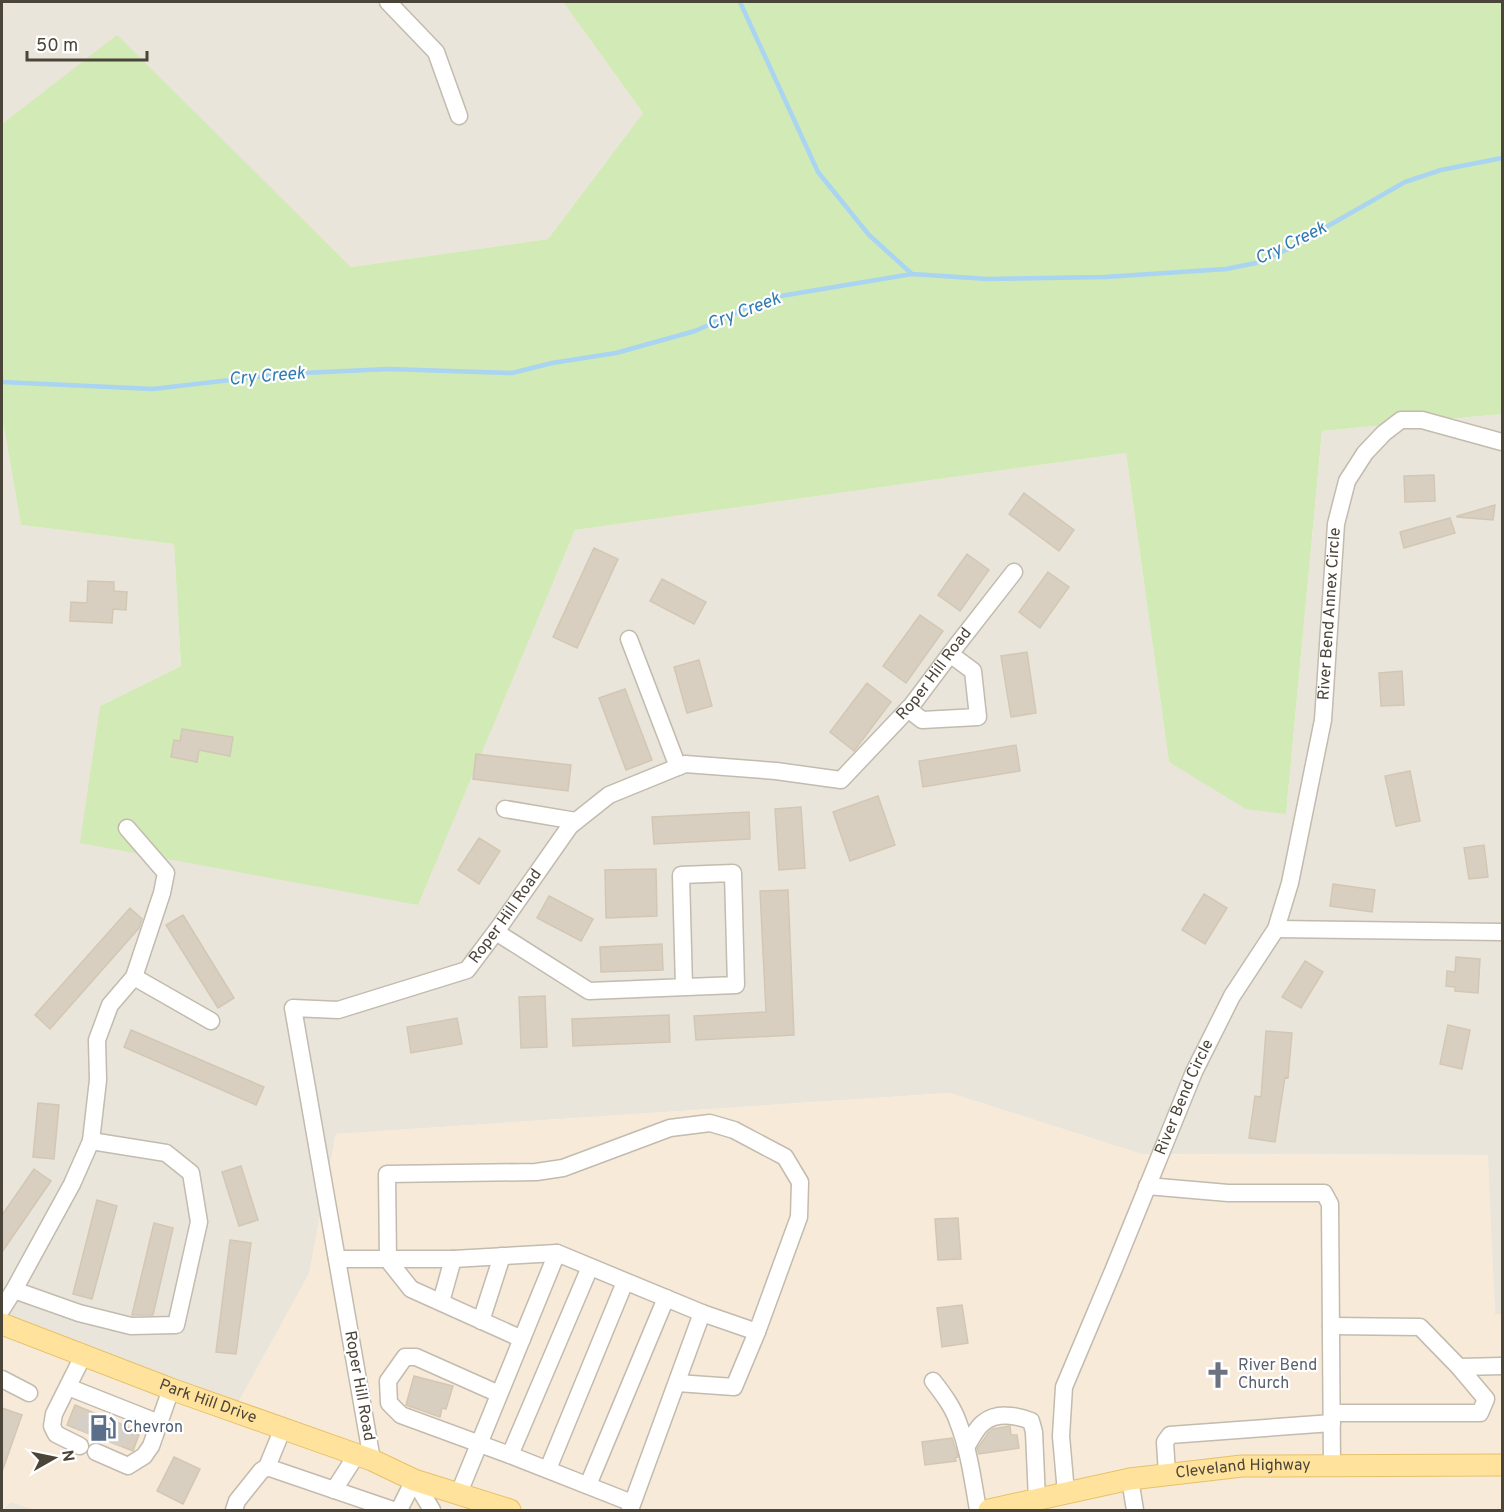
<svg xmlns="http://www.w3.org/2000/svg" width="1504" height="1512" viewBox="0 0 1504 1512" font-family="Overpass,sans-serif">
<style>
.residential{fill:#eae5da}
.commercial{fill:#f7ead8}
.green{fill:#d2eab5}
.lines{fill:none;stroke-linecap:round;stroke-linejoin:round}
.stream{stroke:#a9d4f2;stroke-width:4.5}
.building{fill:#d8cfc1;stroke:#d3c7b4;stroke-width:1.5}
.minor-tunnel{stroke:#d4d0c8;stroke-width:16;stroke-dasharray:16 8;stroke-linecap:butt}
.minor-casing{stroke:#c2bbae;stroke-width:19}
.major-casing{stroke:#e6c16a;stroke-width:23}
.minor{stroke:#fff;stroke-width:16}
.major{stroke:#ffe39c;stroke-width:21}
.labels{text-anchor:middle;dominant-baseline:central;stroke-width:4.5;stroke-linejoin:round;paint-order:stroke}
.street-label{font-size:16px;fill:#4b4439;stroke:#fff}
.worship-label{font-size:16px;fill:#5b616d;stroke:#fff;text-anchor:start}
.service-label{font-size:16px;fill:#4e5e75;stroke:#fff;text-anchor:start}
.water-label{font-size:18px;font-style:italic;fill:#2e7ab2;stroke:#fff}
</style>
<rect width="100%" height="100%" fill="#f6f3ec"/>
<path class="residential" d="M2 2H563L643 113 548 239 351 267 117 36 2 124Z
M1502 414V1314L1495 1315 1487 1155 1141 1154 950 1093 336 1134 309 1274 230 1418 2 1324V416L21 525 174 544 181 666 100 706 417 905 575 530 1126 453 1169 762 1286 814 1322 431Z
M11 1502 36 1510H2Z"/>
<path class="commercial" d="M950 1093 1141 1154 1488 1155 1495 1314H1502V1510H36L11 1502 2 1509V1324L230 1417 309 1274 336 1134Z"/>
<path class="green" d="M563 2H1502V414L1322 431 1286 814 1246 809 1169 762 1126 453 575 530 418 905 80 843 100 706 181 666 174 544 21 525 2 416V124L117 35 351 267 548 239 643 113Z"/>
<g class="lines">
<path class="stream" d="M740 2 818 172 869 235 912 274
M2 382 153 389 282 374 389 369 512 373 552 363 616 353 695 331 769 298 912 274 988 279 1105 277 1226 269 1256 263 1286 250 1405 182 1441 170 1502 158"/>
</g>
<path class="building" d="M1434 475 1435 501 1405 502 1404 476Z
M1024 493 1074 530 1059 551 1009 514Z
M1495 505 1493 520 1457 517V516Z
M1450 518 1455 533 1404 548 1400 532Z
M594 548 618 559 577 648 553 637Z
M967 554 989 570 960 611 938 595Z
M1048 572 1069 587 1040 628 1019 612Z
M662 579 706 602 694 624 650 601Z
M88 581 114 582V591L127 592 126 610 113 609 112 623 70 621 71 602 87 603Z
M920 615 943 631 906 683 883 666Z
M1027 652 1036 713 1011 717 1001 656Z
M699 660 712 706 687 713 674 667Z
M1402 671 1404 705 1381 706 1379 673Z
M867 683 891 702 854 751 830 732Z
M625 689 652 760 626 770 599 698Z
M182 729 233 737 230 756 199 750 197 762 171 757 174 740 180 741Z
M1016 745 1020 771 923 787 919 761Z
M476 754 571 765 568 791 473 779Z
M1410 771 1420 821 1396 826 1385 776Z
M878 796 895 845 850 861 833 812Z
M801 807 805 868 779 870 775 809Z
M749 812 750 839 654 844 652 817Z
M479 838 500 851 479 884 458 870Z
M1484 845 1488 877 1469 879 1464 848Z
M656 869 657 916 606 918 605 870Z
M1333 884 1375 890 1372 912 1330 906Z
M788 890 794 1035 696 1040 694 1016 766 1012 760 891Z
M1204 894 1227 908 1205 944 1182 930Z
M549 896 593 919 581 941 537 918Z
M130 908 142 919 139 928 50 1029 35 1015Z
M183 915 234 998 218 1008 166 925Z
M662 944 663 970 601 972 600 947Z
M1456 957 1480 959 1478 993 1455 991V987L1446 986 1447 971 1455 972Z
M1305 961 1323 972 1301 1008 1282 997Z
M545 996 547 1047 521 1048 519 997Z
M669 1015 670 1042 573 1046 572 1019Z
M457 1018 462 1044 411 1053 407 1027Z
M1448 1025 1470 1030 1462 1069 1440 1064Z
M131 1030 264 1087 256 1105 124 1047Z
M1266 1031 1292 1033 1288 1078 1285 1077 1275 1142 1249 1138 1255 1096 1261 1097Z
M38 1103 59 1105 54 1159 33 1157Z
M241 1166 258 1220 239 1226 222 1172Z
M34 1169 51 1181 2 1252V1215Z
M97 1200 117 1206 92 1299 73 1294Z
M958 1218 961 1259 938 1260 935 1219Z
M154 1223 173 1228 153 1315H132Z
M230 1240 251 1243 236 1354 216 1352Z
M962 1305 968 1343 942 1347 937 1308Z
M414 1376 453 1386 446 1409 442 1408 440 1417 406 1405Z
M75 1405 140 1432 133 1451 67 1425Z
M2 1408 22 1415 3 1469 2 1468Z
M1010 1426 1011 1435H1017L1019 1448 979 1454 977 1449 988 1433 993 1429Z
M952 1438 958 1457 955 1458 956 1461 925 1465 922 1442Z
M174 1457 200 1469 183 1504 157 1491Z"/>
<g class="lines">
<path class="minor-tunnel" d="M82 1431 91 1412
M114 1444 122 1424"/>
<defs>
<g id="minor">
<path d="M388 2 436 52 459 116"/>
<path d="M629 639 678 767"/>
<path d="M908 709 922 720 978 717 973 671 950 654"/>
<path d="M505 809 576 821"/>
<path d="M1276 929 1502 932"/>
<path d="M496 932 589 991 736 985 733 873 681 875 684 987"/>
<path d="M134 977 211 1021"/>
<path d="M91 1141 98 1080 97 1040 110 1005 134 977 162 893 166 873 127 828"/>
<path d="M1147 1186 1228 1193H1324L1330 1204 1332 1466"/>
<path d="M337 1259H453L557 1253"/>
<path d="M441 1302 453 1259"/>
<path d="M2 1309 14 1290 72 1184 91 1141 166 1153 191 1173 199 1222 176 1325 131 1326 79 1313 14 1290"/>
<path d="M702 1313 757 1332"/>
<path d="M481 1321 502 1256"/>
<path d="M1331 1326 1420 1327 1459 1367 1502 1366"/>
<path d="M522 1339 411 1289 388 1260 387 1174 536 1172 563 1168 670 1128 710 1123 734 1130 785 1157 800 1182 799 1217 757 1332 734 1387 677 1383"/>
<path d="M2 1379 29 1393"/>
<path d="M933 1381C943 1394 953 1407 958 1422 969 1450 973 1481 978 1510"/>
<path d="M68 1387 159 1423"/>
<path d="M499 1394 416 1357H405L388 1381 389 1403 401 1415 510 1455 632 1503"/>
<path d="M1332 1413H1480L1486 1399 1459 1367"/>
<path d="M80 1446 56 1434 52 1426 54 1414 83 1356"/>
<path d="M966 1447C971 1440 976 1428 983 1423 996 1412 1016 1415 1031 1421L1034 1432 1037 1500"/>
<path d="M96 1452 128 1466 144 1456 151 1446 171 1389"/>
<path d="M510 1455 590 1267"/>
<path id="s1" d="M372 1460 293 1008 338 1010 467 970 500 926 570 826 609 795 685 764 776 771 841 780 912 705 957 645 1014 572"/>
<path d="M267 1467 393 1510"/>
<path d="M548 1469 625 1282"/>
<path d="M1167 1474 1165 1442 1170 1435 1332 1423"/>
<path d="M1130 1479 1135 1510"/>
<path d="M414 1480 432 1510"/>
<path d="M588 1485 666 1298"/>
<path d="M334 1490 357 1454"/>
<path d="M459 1493 557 1253 702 1313 630 1510"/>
<path id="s2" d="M1066 1493 1061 1436 1064 1387 1113 1271 1194 1072 1232 996 1276 929 1290 883 1323 720 1336 524 1347 481 1365 453 1384 433 1401 420H1422L1502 442"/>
<path d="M234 1510 237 1501 261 1471 267 1467 283 1428"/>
<path d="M399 1510 414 1480"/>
</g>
<g id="major">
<path id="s3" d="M2 1324 171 1389 372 1460 414 1480 510 1510"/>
<path id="s4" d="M989 1510 1130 1479 1242 1466 1502 1465"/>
</g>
</defs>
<use href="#minor" class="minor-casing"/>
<use href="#major" class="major-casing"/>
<use href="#minor" class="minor"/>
<use href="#major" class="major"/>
</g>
<defs>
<symbol id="church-bare" viewBox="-9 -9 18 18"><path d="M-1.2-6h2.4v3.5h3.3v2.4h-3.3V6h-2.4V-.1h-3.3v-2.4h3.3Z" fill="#6b7280" stroke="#fff" stroke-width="2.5" paint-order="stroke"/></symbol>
<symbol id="fuel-bare" viewBox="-9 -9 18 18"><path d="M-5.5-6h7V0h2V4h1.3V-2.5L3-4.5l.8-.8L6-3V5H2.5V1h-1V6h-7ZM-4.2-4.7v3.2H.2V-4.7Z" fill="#5c6f8a" stroke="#fff" stroke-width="2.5" paint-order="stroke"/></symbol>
</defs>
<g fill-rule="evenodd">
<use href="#church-bare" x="1199" y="1356" width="38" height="38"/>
<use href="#fuel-bare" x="84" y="1409" width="38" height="38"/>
</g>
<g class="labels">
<g class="street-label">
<text stroke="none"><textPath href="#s2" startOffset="933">River Bend Annex Circle</textPath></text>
<text stroke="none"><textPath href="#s1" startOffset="1246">Roper Hill Road</textPath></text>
<text stroke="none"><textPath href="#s1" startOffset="705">Roper Hill Road</textPath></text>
<text stroke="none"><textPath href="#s2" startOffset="420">River Bend Circle</textPath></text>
<text transform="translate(359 1386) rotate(80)">Roper Hill Road</text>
<text stroke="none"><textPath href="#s3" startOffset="220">Park Hill Drive</textPath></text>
<text stroke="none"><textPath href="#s4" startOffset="258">Cleveland Highway</textPath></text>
</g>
<g class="worship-label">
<text x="1238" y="1366">River Bend<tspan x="1238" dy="18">Church</tspan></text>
</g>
<g class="service-label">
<text x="123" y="1428">Chevron</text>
</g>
<g class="water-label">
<text transform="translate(1291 244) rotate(-26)">Cry Creek</text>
<text transform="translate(744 312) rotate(-21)">Cry Creek</text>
<text transform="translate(267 377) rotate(-5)">Cry Creek</text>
</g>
</g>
<rect width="1504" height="1512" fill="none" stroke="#4b4439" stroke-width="6"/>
<g transform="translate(54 1458) rotate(81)" stroke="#ffffff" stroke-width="4.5" paint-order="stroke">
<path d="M0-4.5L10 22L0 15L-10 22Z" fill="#4b4439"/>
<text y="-9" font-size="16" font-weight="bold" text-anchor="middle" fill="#4b4439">N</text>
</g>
<path d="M27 51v9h120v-9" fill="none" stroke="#4b4439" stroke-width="3"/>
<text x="36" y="51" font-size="18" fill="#4b4439" stroke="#ffffff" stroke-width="4.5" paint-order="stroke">50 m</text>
</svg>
